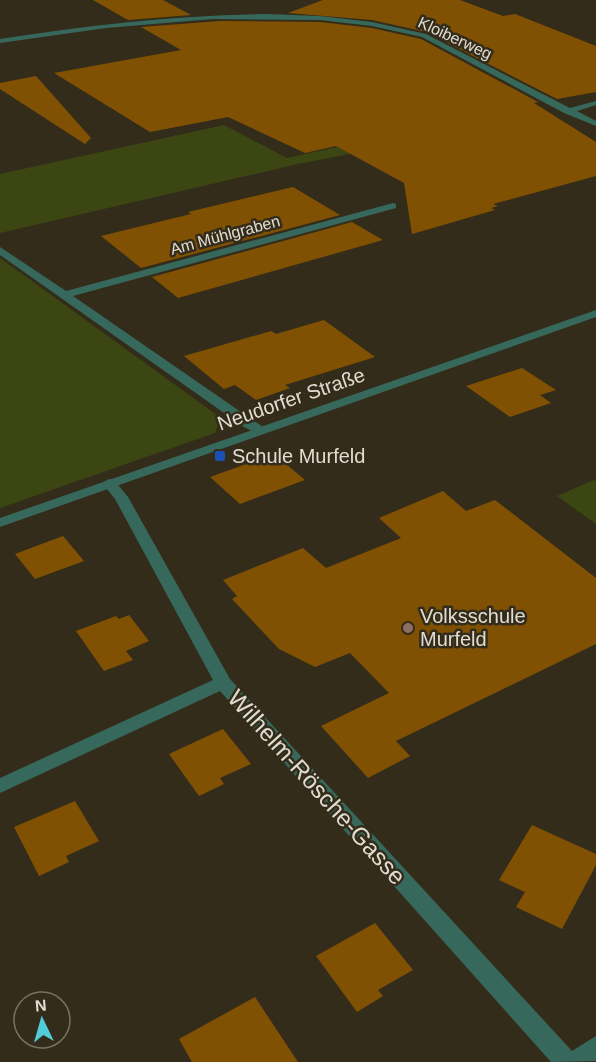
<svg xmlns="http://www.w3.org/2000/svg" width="596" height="1062" viewBox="0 0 596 1062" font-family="Arial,sans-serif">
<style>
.green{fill:#3c4613}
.building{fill:#805103}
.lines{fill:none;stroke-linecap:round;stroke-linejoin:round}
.minor{fill:#37685c;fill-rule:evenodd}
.tertiary{fill:#37685c;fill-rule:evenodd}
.transit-dot{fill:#1a4fb4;stroke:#342c1a;stroke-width:2}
.education-dot{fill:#8d6e63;stroke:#342c1a;stroke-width:2}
.labels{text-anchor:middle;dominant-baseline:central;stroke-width:5;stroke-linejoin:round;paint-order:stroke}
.far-street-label{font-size:16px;fill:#e1dcd1;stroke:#342c1a}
.street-label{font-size:20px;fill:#e1dcd1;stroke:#342c1a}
.poi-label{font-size:20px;fill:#e1dcd1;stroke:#342c1a;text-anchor:start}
.near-street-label{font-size:24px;fill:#e1dcd1;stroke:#342c1a}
</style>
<rect width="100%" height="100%" fill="#342c1a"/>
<path class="green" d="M497 112 519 121 298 164 0 233V174L224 125 287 158Z
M0 258 221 418 215 433 0 508Z
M594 480 596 481V524L557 496Z"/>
<path class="building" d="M93 0H163L191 15 128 20Z
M323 0H460L503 16 515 14 596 46V92L557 99 426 32 372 20 288 13Z
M220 21 320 22 372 28 421 39 538 102 534 103 596 142V176L493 204 498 206 491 208 495 210 412 234 404 183 336 146 305 153 228 117 150 132 54 73 181 50 141 27Z
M36 76 91 138 85 144 0 89V83Z
M293 187 340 215 141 268 101 236 191 214 188 212Z
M352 222 383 240 178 298 152 277Z
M324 320 375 357 285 385 290 388 256 400 235 385 224 389 184 356 271 331 276 334Z
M522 368 556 390 540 395 551 403 510 417 466 386Z
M274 454 305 480 240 504 210 477Z
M443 491 466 511 495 500 596 578V644L396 741 410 756 368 778 321 726 389 693 350 653 315 667 279 649 232 599 237 596 223 580 303 548 326 568 401 538 379 518Z
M63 536 84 561 35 579 15 554Z
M129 615 149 641 126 651 133 660 104 671 76 631 116 616 119 619Z
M223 729 251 764 220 778 224 784 199 796 169 754Z
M75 801 99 841 66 856 69 862 39 876 14 827Z
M532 825 596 854V865L562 929 516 907 525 892 499 880Z
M375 923 413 970 378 990 383 996 357 1012 316 956Z
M255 997 298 1062H192L179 1039Z"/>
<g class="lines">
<path class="minor" d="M266 14 320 16 372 22 426 34 570 108 596 101V105L577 111 596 121V126L564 113 422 37 372 26 320 20 213 19 106 28 0 43V39C89 25 177 15 266 14Z
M393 203 396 204V208L73 296 254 421 268 430 266 433H256L244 427 0 255V247L66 291Z
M109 479 114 480 128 497 230 679 572 1051 596 1036V1061L551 1062 220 691 0 793V778L213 680 115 499 102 483Z"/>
<path class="tertiary" d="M596 310V317L0 527V518Z"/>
</g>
<rect class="transit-dot" x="214" y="450" width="12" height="12" rx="3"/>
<circle class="education-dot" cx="408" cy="628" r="6"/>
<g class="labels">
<g class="far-street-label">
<text transform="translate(455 38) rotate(25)">Kloiberweg</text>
<text transform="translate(225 235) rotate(-15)">Am Mühlgraben</text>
</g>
<g class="street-label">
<text transform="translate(291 399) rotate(-19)">Neudorfer Straße</text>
</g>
<g class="poi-label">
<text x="232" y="456">Schule Murfeld</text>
<text x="420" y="616">Volksschule<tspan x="420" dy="23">Murfeld</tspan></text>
</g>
<g class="near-street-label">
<text transform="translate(317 787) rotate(48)">Wilhelm-Rösche-Gasse</text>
</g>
</g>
<g transform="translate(42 1020) rotate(355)"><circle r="28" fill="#342c1a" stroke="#797263" stroke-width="1.5"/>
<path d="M0-4.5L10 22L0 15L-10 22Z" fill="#52ccd6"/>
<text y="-9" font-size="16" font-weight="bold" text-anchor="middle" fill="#e1dcd1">N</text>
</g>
</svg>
